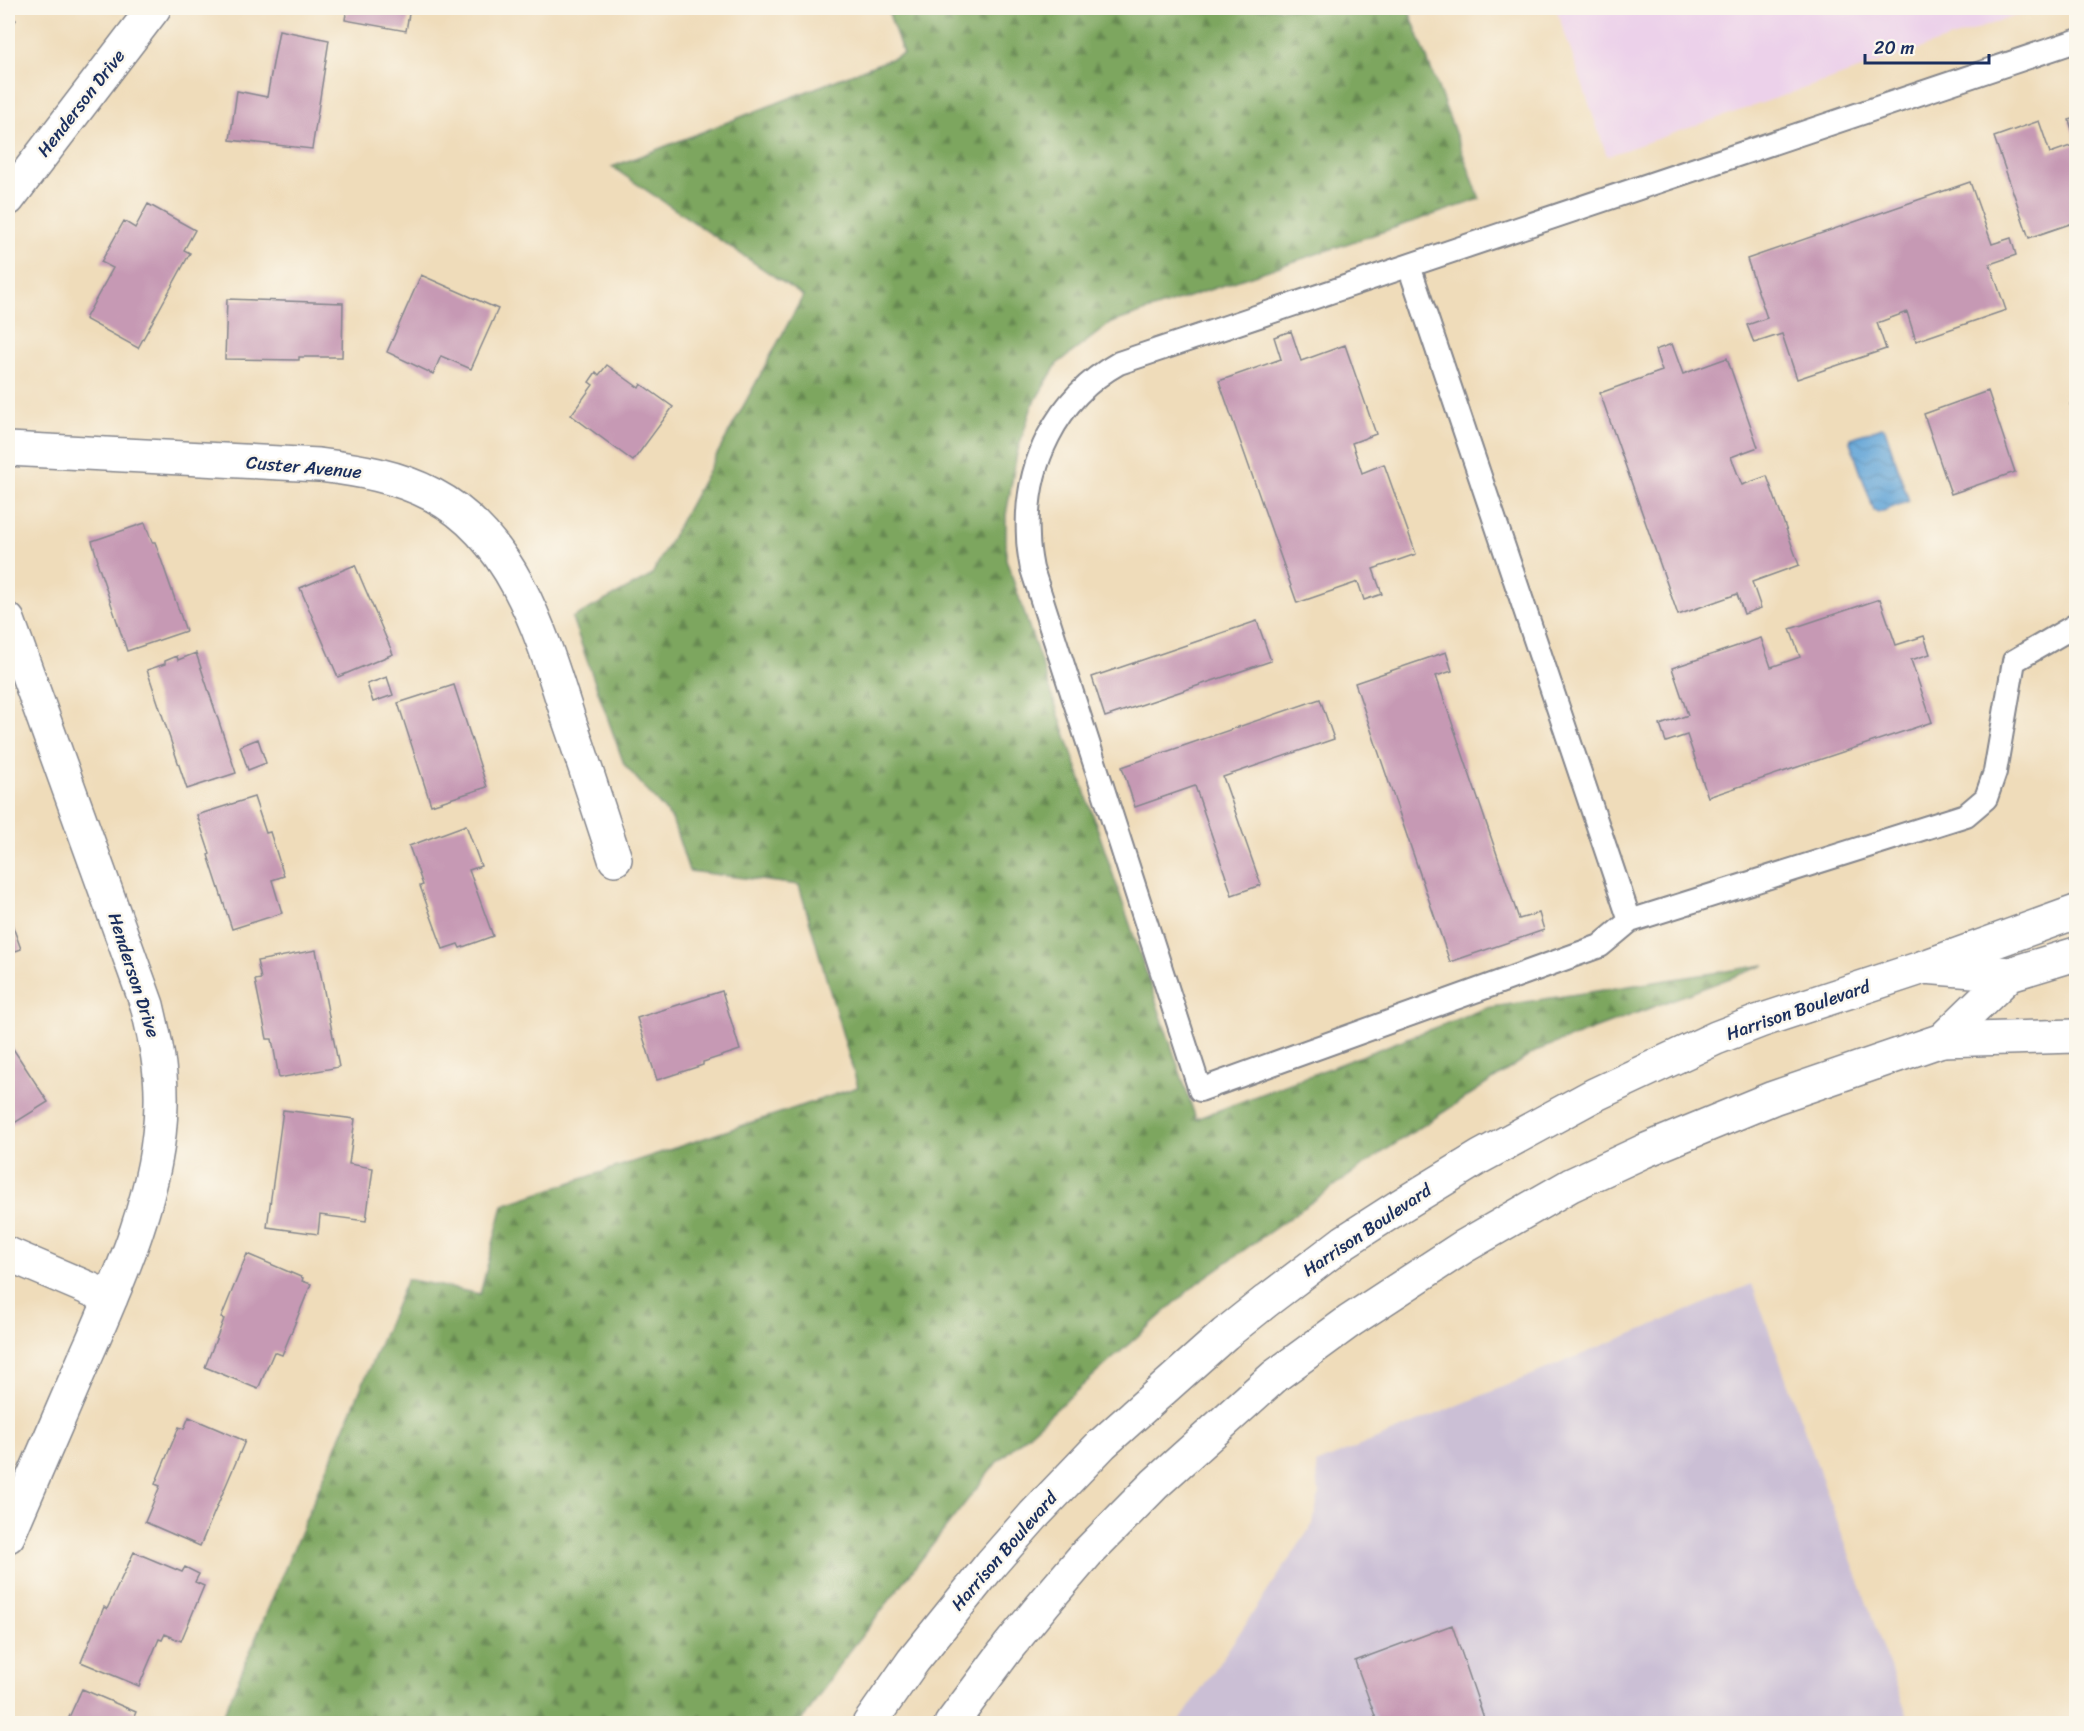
<svg xmlns="http://www.w3.org/2000/svg" width="2084" height="1731" viewBox="0 0 2084 1731" font-family="Sriracha,sans-serif">
<style>
.built{fill:#ecd1ea}
.industrial{fill:#cbbfd5}
.forest{fill:url(#forest-firs);stroke:#4c6a5e;stroke-width:1.5}
.water{fill:url(#water-waves);stroke:#3f6a9a;stroke-width:1.5}
.building{fill:#c699b4}
.lines{fill:none;stroke-linecap:round;stroke-linejoin:round}
.lane-casing{stroke:#85868c;stroke-width:26}
.street-casing{stroke:#85868c;stroke-width:36}
.secondary-casing{stroke:#85868c;stroke-width:36}
.primary-casing{stroke:#85868c;stroke-width:36}
.lane{stroke:#fff;stroke-width:22}
.street{stroke:#fff;stroke-width:33}
.secondary{stroke:#fff;stroke-width:33}
.primary{stroke:#fff;stroke-width:33}
.labels{text-anchor:middle;dominant-baseline:central;stroke-width:5;stroke-linejoin:round;paint-order:stroke}
.street-label{font-size:18px;fill:#1b2f5e;stroke:#fbf7ec}
</style>
<defs>
<pattern id="forest-firs" width="22" height="20" patternUnits="userSpaceOnUse" patternTransform="scale(1.5)"><rect width="22" height="20" fill="#7da65e"/><path d="M5 1l3.5 6h-7zM16 11l3.5 6h-7z" fill="#668851"/></pattern>
<pattern id="water-waves" width="16" height="10" patternUnits="userSpaceOnUse" patternTransform="scale(1.5)"><rect width="16" height="10" fill="#63a5d7"/><path d="M0 5q4-4 8 0t8 0" fill="none" stroke="#5187b2"/></pattern>
</defs>
<rect width="100%" height="100%" fill="#fbf7ec"/>
<filter id="ink" filterUnits="userSpaceOnUse"><feTurbulence type="fractalNoise" baseFrequency=".0167" numOctaves="2"/><feDisplacementMap in="SourceGraphic" scale="12" xChannelSelector="R" yChannelSelector="G"/><feConvolveMatrix kernelMatrix="1 2 1 2 8 2 1 2 1" color-interpolation-filters="sRGB"/></filter>
<filter id="wash" filterUnits="userSpaceOnUse"><feTurbulence type="fractalNoise" baseFrequency=".008" numOctaves="4" result="noise"/><feDisplacementMap in="SourceGraphic" scale="24" xChannelSelector="R" yChannelSelector="G"/><feGaussianBlur stdDeviation="1.35" result="paint"/><feColorMatrix in="noise" values="0 0 0 0 0 0 0 0 0 0 0 0 0 0 0 0 0 1.4 0 .05"/><feComposite in="paint" operator="in"/></filter>
<g filter="url(#wash)">
<rect width="100%" height="100%" fill="#efdcba"/>
<path class="built" d="M1556 8H2039L1607 156Z"/>
<path class="industrial" d="M1752 1284 1910 1723 1178 1724 1313 1524 1319 1493 1316 1464Z"/>
<path class="forest" d="M887 8H1408L1480 199 1111 323 1057 364 1032 406 1017 453 1006 515V559L1196 1119 1486 1008 1765 965 1538 1050 1381 1153 1196 1284 997 1462 839 1665 801 1723H220L407 1279 480 1294 503 1205 858 1087 799 885 689 871 672 819 624 764 572 618 651 576 803 296 612 167 903 54Z"/>
<path class="water" d="M1882 427 1885 429 1909 501 1878 513 1874 511 1850 442 1851 438Z"/>
<g id="blocks">
<path class="building" d="M347 8H410L406 31 345 20Z
M8 13 16 20 8 31Z
M279 30 329 40 312 149 230 140 237 91 267 97Z
M2076 118V142L2069 120Z
M2039 121 2050 153 2076 144V222L2029 238 1994 137Z
M1970 182 1992 244 2011 238 2016 255 1990 264 2006 310 1916 341 1907 312 1877 323 1886 349 1797 379 1782 334 1754 343 1747 325 1767 318 1747 259Z
M148 204 195 230 184 250 190 253 138 348 85 319 113 268 101 262 124 221 135 228Z
M421 275 498 309 471 369 441 356 433 374 387 352Z
M227 299 343 303 342 357H299V360L225 359Z
M1291 331 1301 361 1345 345 1376 434 1352 443 1362 473 1384 464 1416 554 1373 569 1382 594 1364 600 1358 582 1297 603 1219 381 1281 359 1274 337Z
M1672 344 1683 374 1727 358 1758 447 1731 457 1742 485 1767 476 1799 565 1752 582 1761 608 1744 614 1737 594 1678 615 1600 393 1662 371 1655 350Z
M607 365 639 388 641 384 673 407 633 461 571 415 593 385 589 382 596 372 599 375Z
M1988 391 2015 472 1951 494 1924 414Z
M2076 402V423L2070 404Z
M145 523 152 542H155L186 631 127 651 97 562 98 561 92 541Z
M355 565 393 654 338 677 300 588Z
M1880 599 1896 645 1924 636 1930 654 1911 660 1932 722 1708 797 1687 735 1666 742 1660 725 1688 715 1672 668 1761 638 1771 667 1800 657 1790 629Z
M1257 621 1271 661 1105 717 1092 677Z
M1446 652 1452 671 1436 676 1519 919 1539 913 1544 930 1450 962 1355 683Z
M196 653 236 773 187 789 147 670 165 664V661L177 656 178 660Z
M387 677 393 695 373 702 367 684Z
M454 685 487 787 431 805 398 703Z
M1320 699 1334 739 1223 777 1261 885 1232 895 1195 786 1135 807 1122 767Z
M258 739 266 763 248 770 240 746Z
M254 797 266 833 270 832 284 876 272 880 282 913 232 929 208 855 210 854 197 815Z
M466 825 481 866 469 870 493 936 460 948 458 944 443 949 420 886 423 885 409 846Z
M8 913 21 949 8 954Z
M316 950 339 1067 279 1078 272 1039H267L255 980 261 979 257 961Z
M722 991 740 1050 703 1062V1065L657 1080 637 1018Z
M8 1041 48 1102 8 1127Z
M283 1110 355 1119 349 1164 373 1168 366 1221 320 1215 318 1234 267 1227Z
M247 1254 303 1278 302 1281 311 1284 282 1355 274 1352 258 1389 205 1367 224 1319 221 1318Z
M189 1417 245 1441 200 1546 145 1522 160 1486 155 1484 179 1427 184 1429Z
M134 1552 182 1572 185 1567 199 1574 195 1582 204 1586 181 1641 165 1634 162 1640 159 1639 139 1686 81 1662 104 1607 107 1609Z
M1452 1625 1486 1724H1378L1355 1661Z
M82 1689 136 1712 131 1724H66Z"/>
</g>
</g>
<g filter="url(#ink)">
<use href="#blocks" fill-opacity="0" stroke="#85868c" stroke-width="1.5"/>
<g class="lines">
<defs>
<path id="lane" d="M2076 41 1119 363C1056 398 1024 465 1028 537 1028 548 1030 558 1032 569L1200 1090 1600 946 1630 921 1966 815 1986 798 1995 772 2014 661 2076 625
M1409 266 1630 921"/>
<path id="street" d="M8 199 154 8
M8 449 319 465C359 470 397 476 433 495 515 538 543 639 569 720 585 766 600 813 615 859
M8 620 147 1005C155 1039 162 1069 161 1104 160 1191 119 1281 84 1360 59 1419 33 1477 8 1536
M8 1254 111 1298"/>
<path id="secondary" d="M869 1724 913 1661 991 1564 1034 1515 1102 1444 1225 1334 1265 1302 1344 1242 1400 1206 1480 1157 1594 1095 1716 1038 1760 1021 1924 967 2010 974 2076 954
M951 1724 1009 1646 1046 1601 1087 1553 1155 1484 1275 1376 1350 1321 1463 1247 1571 1185 1644 1151 1773 1098 1942 1040 2010 974"/>
<path id="primary" d="M1924 967 2076 912
M1942 1040 2076 1036"/>
</defs>
<use href="#lane" class="lane-casing"/>
<use href="#street" class="street-casing"/>
<use href="#secondary" class="secondary-casing"/>
<use href="#primary" class="primary-casing"/>
<use href="#lane" class="lane"/>
<use href="#street" class="street"/>
<use href="#secondary" class="secondary"/>
<use href="#primary" class="primary"/>
</g>
</g>
<g class="labels">
<g class="street-label">
<text transform="translate(81 103) rotate(-52)">Henderson Drive</text>
<text transform="translate(304 467) rotate(5)">Custer Avenue</text>
<text transform="translate(134 975) rotate(72)">Henderson Drive</text>
<text transform="translate(1798 1010) rotate(-19)">Harrison Boulevard</text>
<text transform="translate(1367 1230) rotate(-34)">Harrison Boulevard</text>
<text transform="translate(1004 1551) rotate(-49)">Harrison Boulevard</text>
</g>
</g>
<rect width="2084" height="1731" fill="none" stroke="#fbf7ec" stroke-width="30"/>
<path d="M1865 54v9h124v-9" fill="none" stroke="#1b2f5e" stroke-width="3"/>
<text x="1874" y="54" font-size="18" fill="#1b2f5e" stroke="#fbf7ec" stroke-width="4.5" paint-order="stroke">20 m</text>
</svg>
